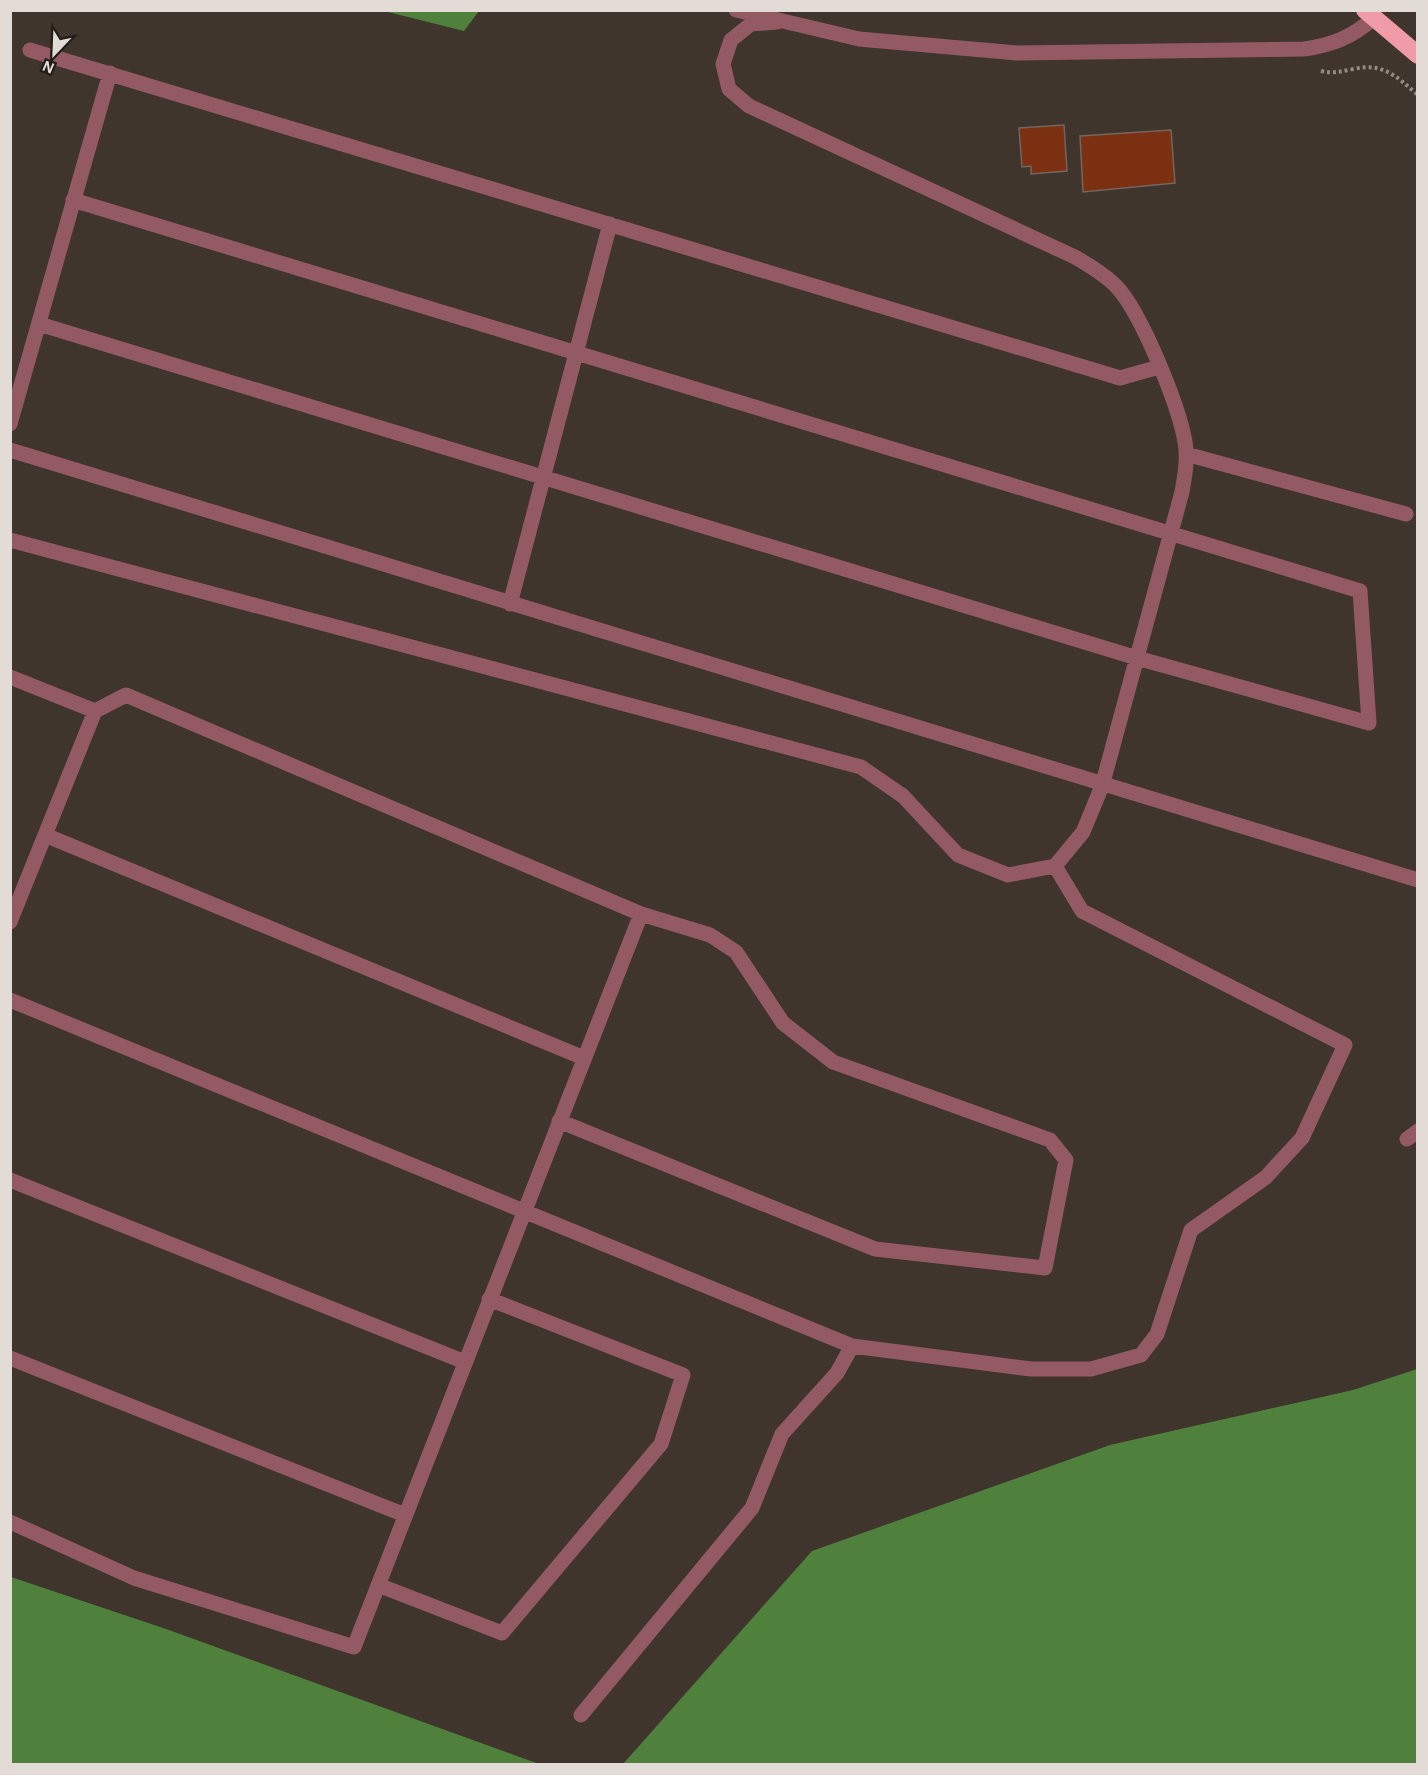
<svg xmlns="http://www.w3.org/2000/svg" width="1428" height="1775" viewBox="0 0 1428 1775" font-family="'Alegreya Sans',sans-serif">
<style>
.forest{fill:#4f813d}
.building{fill:#7b3011;stroke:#74655f;stroke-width:1.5}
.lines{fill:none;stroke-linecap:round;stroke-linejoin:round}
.path{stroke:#938a83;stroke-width:4;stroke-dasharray:3 3;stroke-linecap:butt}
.minor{stroke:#945a63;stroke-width:15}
.highway{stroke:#f09ba8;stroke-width:18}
</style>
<rect width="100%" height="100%" fill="#3f352c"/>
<path class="forest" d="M384 11H479L464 31Z
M1417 1369V1764H623L812 1551 1110 1445 1353 1390Z
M11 1577 166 1629 539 1764H11Z"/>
<path class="building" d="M1064 125 1067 171 1031 174V166L1022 167 1019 128Z
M1171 130 1175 183 1083 192 1080 136Z"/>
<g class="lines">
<path class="path" d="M1321 71C1333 74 1342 71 1354 69 1383 62 1397 77 1418 95"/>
<path class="minor" d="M736 10 859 39 1017 53 1304 49C1333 45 1352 37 1374 18
M30 50 1120 378 1159 367
M39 324 1137 658 1369 723 1360 591 73 200
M10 424 110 73
M10 450 1418 880
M1186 454 1406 514
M10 540 861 767 903 796 958 855 1008 875 1055 866 1083 832 1102 786 1182 492C1185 475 1188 458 1185 442 1179 406 1141 312 1116 286 1104 274 1090 266 1075 257L749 106 729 89 723 64 731 40 751 24 777 22
M510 604 610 224
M10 677 95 711
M45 835 584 1058
M10 922 95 711 126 695 641 914 710 935 736 952 783 1023 833 1062 1050 1140 1066 1160 1045 1268 875 1249 559 1121
M10 1000 852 1346 1031 1369H1091L1141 1355 1157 1334 1191 1230 1266 1177 1302 1138 1345 1045 1082 911 1055 866
M1407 1139 1418 1131
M10 1180 465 1362
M10 1358 405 1515
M10 1522 134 1578 354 1647 641 914
M378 1585 502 1633 661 1444 683 1375 489 1299
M581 1715 752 1508 782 1434 837 1373 852 1346"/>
<path class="highway" d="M1365 10 1418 55"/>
</g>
<rect width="1428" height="1775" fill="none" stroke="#e3dcd6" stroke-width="24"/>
<g transform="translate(54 54) rotate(203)" stroke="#221d19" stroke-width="4.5" paint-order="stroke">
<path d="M0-4.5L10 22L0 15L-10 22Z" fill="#e3dcd6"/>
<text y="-9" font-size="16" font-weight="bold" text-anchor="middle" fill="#e3dcd6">N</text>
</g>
</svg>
